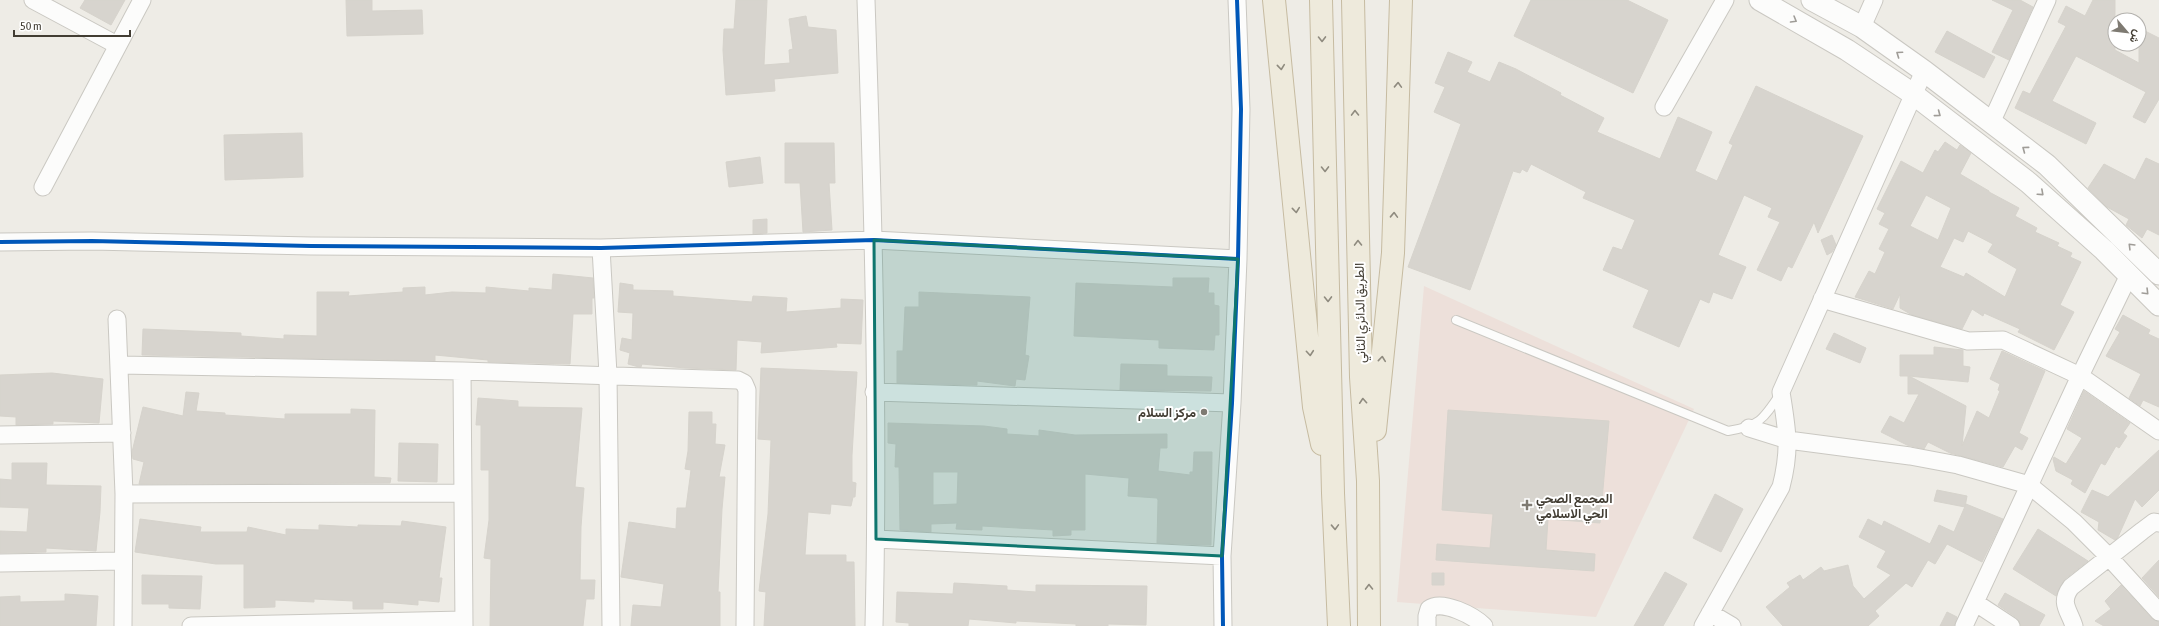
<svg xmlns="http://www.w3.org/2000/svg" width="2159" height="626" viewBox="0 0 2159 626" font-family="'Asap Condensed',Vazirmatn,sans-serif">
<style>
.medical{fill:#ede0da}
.building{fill:#d7d4ce;stroke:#d6d3cc;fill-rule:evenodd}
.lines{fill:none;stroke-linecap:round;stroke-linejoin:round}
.service-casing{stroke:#cac8c2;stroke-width:10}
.minor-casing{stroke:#cac8c2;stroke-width:19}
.tertiary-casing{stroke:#cac8c2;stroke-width:23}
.trunk-casing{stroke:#c6bba1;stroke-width:24}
.service{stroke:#fcfcfb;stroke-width:8}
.minor{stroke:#fcfcfb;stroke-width:17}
.tertiary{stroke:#fcfcfb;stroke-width:21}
.trunk{stroke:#eeeadc;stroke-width:22}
.cycleway-casing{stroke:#fff;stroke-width:6}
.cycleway{stroke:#0057b8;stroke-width:4}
.oneway{stroke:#9f9c97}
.oneway2{stroke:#8f8b7f}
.marked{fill:#0f766e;fill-opacity:0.2;stroke:#0f766e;stroke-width:3;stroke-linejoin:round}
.poi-dot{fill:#7e7a72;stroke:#fff;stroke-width:1.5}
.labels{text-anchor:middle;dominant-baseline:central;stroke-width:4;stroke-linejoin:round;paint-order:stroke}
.street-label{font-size:13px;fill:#423d33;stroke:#fff}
.poi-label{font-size:13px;font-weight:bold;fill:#423d33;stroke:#fff;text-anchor:end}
</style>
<rect width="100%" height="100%" fill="#eeece6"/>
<path class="medical" d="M1424 286 1694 409 1596 617 1397 602Z"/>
<path class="building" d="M85 0H125L111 25 80 8Z
M346 0H372V11L422 10 423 34 347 36Z
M736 0H767L764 65 790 63 789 50 793 49 789 19 806 16 808 27 836 30 838 73 774 79 775 91 726 95 723 50 724 29H734Z
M1531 0H1627L1668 20 1633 93 1514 36Z
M1992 0H2020L2033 7 2009 60 1992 52 2013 10Z
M2093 0H2115V50L2139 63V28L2159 38V99L2145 123 2133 117 2146 92 2076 56 2052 101 2096 123 2086 144 2015 108 2023 91 2030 94 2066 26 2058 22 2066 6 2085 16Z
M1947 31 1995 57 1984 78 1935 52Z
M1448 52 1472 62 1467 72 1490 82 1499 62 1516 69 1561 93 1560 95 1604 118 1597 132 1660 159 1678 117 1712 132 1695 171 1717 181 1733 145 1729 143 1756 86 1863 136 1818 233 1814 222 1792 268 1788 266 1781 281 1757 270 1780 222 1768 217 1772 208 1744 195 1718 255 1746 267 1732 299 1713 292 1709 303 1700 299 1679 347 1633 327 1649 290 1603 270 1613 247 1622 250 1635 220 1583 198 1586 192 1531 164 1527 172 1522 169 1520 173 1513 171 1470 290 1408 267 1461 124 1434 112 1445 87 1435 83Z
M302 133 303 177 225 180 224 135Z
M1945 142 1957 150 1960 145 1971 153 1960 174 1989 191V192L2019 208 2015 216 2037 228 2035 232 2059 243 2057 246 2072 253 2070 257 2081 262 2060 305 2074 312 2054 350 2018 332 2020 329 1984 313 1983 316 1972 309 1962 329 1912 315 1900 308V294L1893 309 1855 297 1869 271 1875 274 1885 252 1879 249 1889 229 1879 224 1885 213 1877 209 1901 161 1923 173 1935 150 1938 152ZM1926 195 1951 208 1938 240 1910 226ZM1968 231 1993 244 1988 252 2017 269 2005 297 1966 273 1964 277 1940 267 1954 238 1963 242Z
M785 143H834L835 183H829L832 230 803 232 800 183H785Z
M760 157 763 183 729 187 726 162Z
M2146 158 2159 164V235L2147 229 2142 238 2126 225 2129 219 2107 207 2088 188 2104 164 2135 180Z
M767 219V233L753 234V220Z
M1832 235 1836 245 1832 252 1827 255 1821 240Z
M553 274 593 278 594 298H592V314H573L570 364 488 362V360L435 355V361L142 355 143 329 241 333V336L284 339V335L317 336V292H349L348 296 403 292V288L425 287V295L452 292 486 293V287L529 291V288L552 290Z
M1173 278H1209L1208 293H1214V305L1219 306V335H1215L1214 350 1159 348V340L1074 336 1076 283 1173 287Z
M620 283 633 285V290L673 291V296L752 302 753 296 787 298 786 312 841 308V299L863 300 861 344 836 343 837 347 761 353 762 342 737 340 736 370 685 368 642 364 641 367H639L628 364 630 353 620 350 622 338 632 340 633 313 618 312Z
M919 292 1030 297 1025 355 1029 356 1025 380 1016 379 1015 386 977 381V385L897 383V351H903L905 307H919Z
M2123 315 2150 330 2148 334 2159 339V407L2143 400 2140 406 2129 398 2141 374 2106 356 2120 332 2115 329Z
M1834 333 1866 348 1860 363 1826 349Z
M1934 347 1963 350V366L1970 367 1968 382 1909 376 1966 406 1962 446 1977 411 1989 418 2000 391 1998 390 2000 384 1990 379 2002 351 2045 371 2019 433 2028 438 2022 450 2015 446 2003 467 1950 453 1928 442 1924 449 1907 445 1881 432 1890 416 1904 423 1919 394H1908V376H1900V355H1934Z
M1121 364 1167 365V376L1212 377 1211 391 1120 390Z
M761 368 857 372 852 455V482L856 483 855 497H853L851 506 831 504 830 514 808 512 805 555H846V562H854L855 626H764L766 592 759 591 768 514 771 440 758 439Z
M52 373 103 379 99 423 53 421V424L16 425V417L0 416V375Z
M2084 391 2130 423 2123 433 2127 436 2119 448 2116 446 2105 465 2101 463 2085 493 2071 484 2073 480 2056 471 2053 459 2054 457 2066 464 2082 438 2067 429Z
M186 392 199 393 196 411 225 413V415L285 419V414H351V409L375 410 374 477 391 478 390 483 139 484 144 462 133 459 132 452 143 407 183 416Z
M478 398 518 401V407L582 408 575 487 584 488 581 527 580 580H595L594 599H586L583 626H490L491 559 484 558 489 520V470H481V425H476Z
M1448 410 1609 421 1600 523 1548 519 1546 550 1595 554 1594 571 1436 560 1437 544 1490 548 1493 514 1442 510Z
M689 412H712V424H716L715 444 725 445 719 477H725L722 509 718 592H720V626H631L633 605 661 607 664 584 621 577 629 522 676 529 677 508H686L691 470 685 469 688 451Z
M888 423 984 426 1007 429V434L1039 436V430L1075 435 1167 434V448H1160L1158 471 1190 475V472H1193L1194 452H1212L1211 545 1157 543 1158 500 1157 498 1128 496 1129 478 1085 474V530H1071V535L1053 536V530L982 526V530L956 529 957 523 931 524V532L900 530 899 467H895L896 444 888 443ZM933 472H958L957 504 933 505Z
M399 443 438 444 437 482 398 481Z
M2159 450V490L2142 507 2135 499 2118 537 2115 540 2098 530 2099 522 2081 512 2092 490 2108 497Z
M12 463H47L46 485 101 486 100 512 96 551 46 548V552L0 553V531L27 532 29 508 0 507V479L12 480Z
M1937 490 1967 496 1965 507 1934 501Z
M1715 494 1743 509 1721 552 1693 538Z
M1966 504 2003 519 1982 562 1947 544 1935 564 1928 560 1912 587 1906 583 1875 611 1879 616 1868 626H1783L1766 607 1790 587 1787 583 1800 575 1803 580 1821 567 1824 571 1848 565 1853 586 1864 599 1891 575 1877 567 1886 551 1859 537 1868 519 1882 526 1884 521 1930 544 1939 525 1954 532Z
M140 519 201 527 200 532H247L248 527 286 535V529L319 530V525L358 527V525L401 526 402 521 446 527 439 578H442L439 602 418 600V605L383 602V609H353V601L314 599V602L275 600V607L244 608V564H216L135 552Z
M2038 529 2088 561 2065 579 2056 596 2013 569Z
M2159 560V597L2142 578Z
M1665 572 1687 584 1663 626H1634Z
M1432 573H1444V585H1432Z
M142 575 202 576 200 609 169 608V604H142Z
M954 583 1007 586V590L1036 592V585L1147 586 1146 625 1108 624V626H1076V624L1016 621V623L969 619 968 626H909V623L896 622 897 592 953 594Z
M2121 585 2152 619 2159 622V626H2104L2095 621 2111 609 2105 601Z
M2005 593 2045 615 2039 626H2021L2017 618 1998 605Z
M65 594 98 596 96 626H0V597L20 596V602L65 601Z
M1947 612 1957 617 1954 626H1940Z"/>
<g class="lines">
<defs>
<path id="service" d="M1456 320 1728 431C1759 426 1763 420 1780 394"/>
<path id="minor" d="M33 0 117 45
M866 0C873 208 879 417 874 626
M1862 27 1874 0
M1664 107 1725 0
M1991 123 2047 0
M43 187 142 0
M0 242 92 241 311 246 601 248 874 240 1238 259
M601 248 608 374 611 626
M1822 299 1968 341 2003 340 2080 376 2159 431
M117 319 124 494 123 626
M120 365 462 371 738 380 744 383 747 390 745 626
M462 371 464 626
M874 392 1232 403
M1749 428 1788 440 1910 456 1958 465 2029 485 2074 522 2108 556 2159 612
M0 435 122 433
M124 494 462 493
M876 539 1222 556
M0 563 122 561
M1976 603 2011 626
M1710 613 1732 626
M191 626 464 620
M1223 626 1222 556 1232 403 1238 259 1241 109 1237 0
M1427 626V616L1429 609C1442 599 1474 616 1484 626
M1703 626 1781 487C1791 448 1787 430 1781 392L1924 71
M1964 626 2080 376 2129 275
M2074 626C2069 610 2059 603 2071 587L2142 531 2154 522 2159 523"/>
<path id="tertiary" d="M1760 0 1847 50 1913 94 2029 183 2104 250 2159 305
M1812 0 1862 27 1924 71 2047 165 2159 274"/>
<path id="trunk" d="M1274 0 1314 407 1322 444
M1321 0 1333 493 1339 626
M1353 0 1361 377 1368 481 1369 626
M1375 430 1393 253 1401 0"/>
</defs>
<use href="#service" class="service-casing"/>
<use href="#minor" class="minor-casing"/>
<use href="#tertiary" class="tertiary-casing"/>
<use href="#trunk" class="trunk-casing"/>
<use href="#service" class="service"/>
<use href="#minor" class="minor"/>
<use href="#tertiary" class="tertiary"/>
<use href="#trunk" class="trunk"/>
<defs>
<path id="cycleway" d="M0 242 92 241 311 246 601 248 874 240 1238 259
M1223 626 1222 556 1232 403 1238 259 1241 109 1237 0"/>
</defs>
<use href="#cycleway" class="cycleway-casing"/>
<use href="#cycleway" class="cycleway"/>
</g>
<defs><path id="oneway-chevron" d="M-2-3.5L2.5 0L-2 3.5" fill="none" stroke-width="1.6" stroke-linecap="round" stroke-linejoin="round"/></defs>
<g class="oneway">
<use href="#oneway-chevron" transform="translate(1794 20) rotate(30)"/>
<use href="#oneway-chevron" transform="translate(1899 54) rotate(-145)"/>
<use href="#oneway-chevron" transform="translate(1938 114) rotate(37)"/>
<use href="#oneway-chevron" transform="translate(2025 149) rotate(-143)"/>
<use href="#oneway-chevron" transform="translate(2041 193) rotate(42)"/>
<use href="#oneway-chevron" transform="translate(2131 246) rotate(-135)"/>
<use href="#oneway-chevron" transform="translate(2146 292) rotate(45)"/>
</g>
<g class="oneway2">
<use href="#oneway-chevron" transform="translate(1322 39) rotate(89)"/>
<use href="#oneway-chevron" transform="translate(1281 67) rotate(84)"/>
<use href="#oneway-chevron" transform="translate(1398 85) rotate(-88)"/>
<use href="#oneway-chevron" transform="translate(1355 113) rotate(-91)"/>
<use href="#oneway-chevron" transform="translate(1325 169) rotate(89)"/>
<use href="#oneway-chevron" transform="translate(1296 210) rotate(84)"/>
<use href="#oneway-chevron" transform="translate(1394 215) rotate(-88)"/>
<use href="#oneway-chevron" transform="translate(1358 243) rotate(-91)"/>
<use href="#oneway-chevron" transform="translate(1328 299) rotate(89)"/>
<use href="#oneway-chevron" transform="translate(1310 353) rotate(85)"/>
<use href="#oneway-chevron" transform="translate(1382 359) rotate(-84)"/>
<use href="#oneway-chevron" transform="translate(1363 401) rotate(-94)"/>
<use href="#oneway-chevron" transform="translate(1335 527) rotate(88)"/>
<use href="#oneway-chevron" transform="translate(1369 587) rotate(-91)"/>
</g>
<path class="marked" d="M874 240 1238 259 1222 556 876 539Z"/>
<g class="poi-dot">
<circle cx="1204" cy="412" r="4"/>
<path d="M1525 499h4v4h4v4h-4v4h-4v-4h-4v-4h4z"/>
</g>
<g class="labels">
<g class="street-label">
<text transform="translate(1360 313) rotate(-91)">الطريق الدائري الثاني</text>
</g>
<g class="poi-label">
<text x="1196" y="412">مركز السلام</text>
<text x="1536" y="498" text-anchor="start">المجمع الصحي<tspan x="1536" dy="15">الحي الاسلامي</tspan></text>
</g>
</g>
<g transform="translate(2127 32) rotate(118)"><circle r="19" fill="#ffffff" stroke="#b3b1ad"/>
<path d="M0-3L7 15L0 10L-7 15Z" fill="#7e7a72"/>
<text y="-6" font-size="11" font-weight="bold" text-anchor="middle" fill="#423d33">ش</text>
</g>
<path d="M14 30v6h116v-6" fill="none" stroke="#423d33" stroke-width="2"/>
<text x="20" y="30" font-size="12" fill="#423d33" stroke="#ffffff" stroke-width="3" paint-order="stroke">50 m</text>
</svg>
